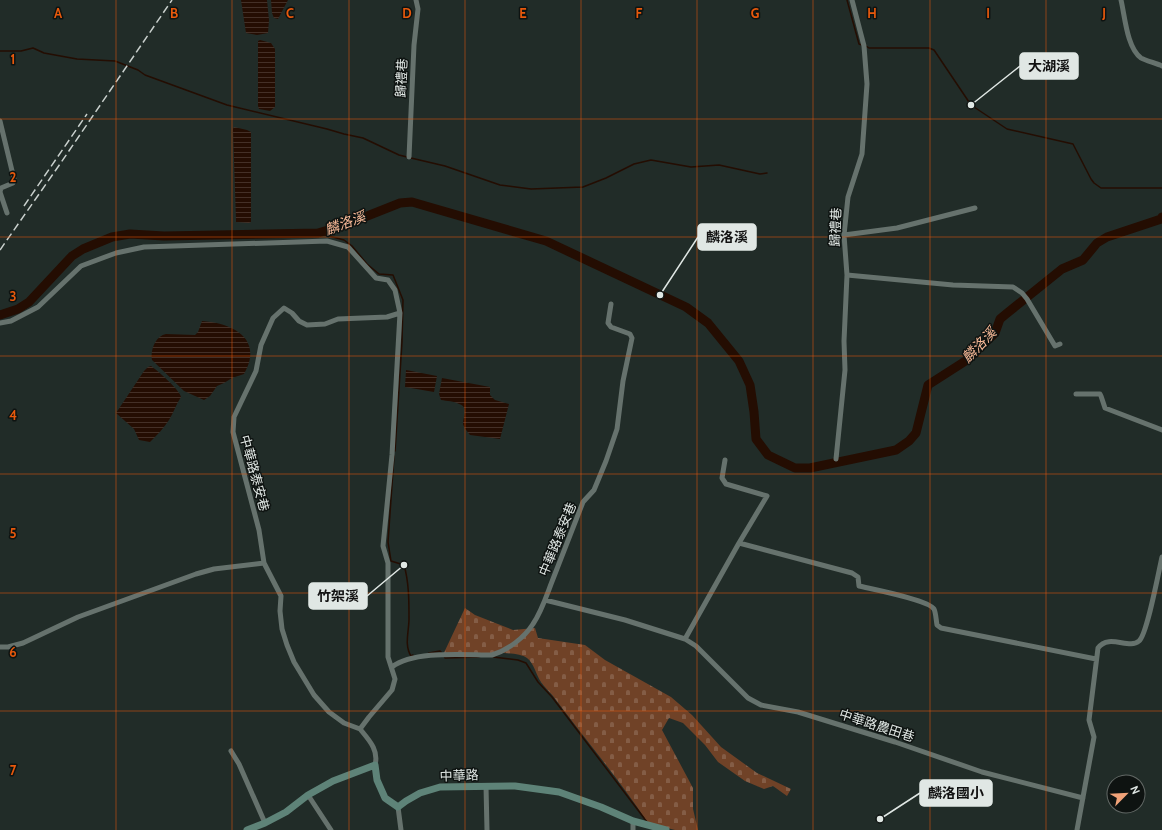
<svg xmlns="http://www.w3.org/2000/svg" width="1162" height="830" viewBox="0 0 1162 830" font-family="Cabin,'Noto Sans TC',sans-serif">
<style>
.cemetery{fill:url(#cemetery-stones)}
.water{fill:url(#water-rules)}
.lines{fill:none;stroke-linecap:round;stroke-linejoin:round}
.stream{stroke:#240d02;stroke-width:1.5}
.river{stroke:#240d02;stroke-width:9}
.street{stroke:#66726d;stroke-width:5}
.secondary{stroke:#5e8378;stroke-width:7}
.rail{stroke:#c9d0cd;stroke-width:1.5;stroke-dasharray:8 4;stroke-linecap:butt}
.grid{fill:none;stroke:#e8590c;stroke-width:1;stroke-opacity:0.55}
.labels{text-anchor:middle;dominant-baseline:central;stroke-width:3;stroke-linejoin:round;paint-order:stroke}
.street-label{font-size:13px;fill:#e0e7e4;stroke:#0e1311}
.water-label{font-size:14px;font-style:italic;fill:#fabb99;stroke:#0e1311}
.grid-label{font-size:13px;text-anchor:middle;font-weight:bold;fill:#e8590c;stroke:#0e1311;stroke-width:3;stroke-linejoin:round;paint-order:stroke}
.leader{fill:none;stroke:#e0e7e4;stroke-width:1.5}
.callout-dot{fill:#e0e7e4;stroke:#0e1311;stroke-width:1.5}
.callout{fill:#e0e7e4;stroke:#e0e7e4;stroke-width:1.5}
.callout-label{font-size:14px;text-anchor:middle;font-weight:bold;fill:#111}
</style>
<defs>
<pattern id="cemetery-stones" width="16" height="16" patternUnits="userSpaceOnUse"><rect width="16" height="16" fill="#704227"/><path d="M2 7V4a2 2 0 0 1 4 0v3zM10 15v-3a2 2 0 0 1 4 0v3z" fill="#845d46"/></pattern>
<pattern id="water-rules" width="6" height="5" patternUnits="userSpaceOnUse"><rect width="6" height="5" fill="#240d02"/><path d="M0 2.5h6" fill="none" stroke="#443027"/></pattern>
</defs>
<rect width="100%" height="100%" fill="#212c28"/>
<path class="cemetery" d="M465 608 475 615 513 630 535 628 538 638 585 645 605 660 671 697 692 715 721 747 757 773 791 789 787 796 773 786 764 789 745 781 718 762 705 745 683 723 669 718 662 730 693 788V809L698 830H675L648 823C619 779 584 738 553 696 549 691 544 687 541 682 536 675 534 663 527 658 513 648 461 656 442 657Z"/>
<path class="water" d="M241 0H267L269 20 268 33 257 35 246 33Z
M271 0H288L278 19 274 18 272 13Z
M260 40 271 43 275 49V107L270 111 259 109 258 106V41Z
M234 127 247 130 251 132V222L249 223 236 222V220L233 129Z
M202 321C233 323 264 339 244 374L232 378 224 383 217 386 210 396 204 400 184 391 152 360C150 351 155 336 166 334L195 335 198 332Z
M151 366C157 370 180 390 181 397 176 404 174 412 169 420 164 428 157 435 150 442L139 440 134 429 116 413 144 371 148 367Z
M406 370 437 376 434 392 405 387Z
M442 378 490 387V395L495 400 509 404 500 439 470 435C467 431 464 428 463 424 463 416 469 407 459 404 454 401 447 401 441 400L439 394Z"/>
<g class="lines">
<path class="stream" d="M847 0 859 44 862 45
M866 46 869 48H929L934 50 971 105 1007 129 1073 144 1091 179 1094 183 1101 188H1162
M0 51H21L33 48 44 53 77 59 115 61 138 70 145 75 227 105 327 129 344 134 363 138 399 155 407 157
M411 158 445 166 500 185 531 189 583 187 606 178 634 164 651 160 691 167 719 165 760 174 767 173
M318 233 344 240 352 246 367 264 379 274 393 275 403 300 402 342 395 451
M394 456 388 542 391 561 404 565C409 582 409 601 409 619 409 631 404 645 411 656L413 655
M429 653 440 651 442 653
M444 656 445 658 479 657
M493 657 518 660 526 663 538 682 552 697 647 822"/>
<path class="river" d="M0 315 18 309 29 302 72 256 83 249 112 237 130 234 164 236 318 233 342 226 400 203 412 202 546 241 686 307 708 323 739 361 750 385 754 412 756 439 768 455 795 468H810L896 450 909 441 916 433 928 385 967 360 995 333 1000 319 1006 314 1062 269 1083 260 1097 243 1107 237 1161 219 1162 217"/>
<path class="street" d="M1121 0C1125 17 1127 48 1141 58 1144 60 1158 64 1162 66
M0 121 14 179 13 183 1 188 0 192 7 213
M409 157 414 45 418 9 416 0
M844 235 897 228 975 208
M847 275 953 285 1013 287 1022 293 1027 299 1055 346 1060 344
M0 323 11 321 38 307 81 266 116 253 144 247 327 241 348 247 376 278 388 280 395 290 400 313 392 455 383 546 388 563V657L395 679 392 690 369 717 360 729C369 740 379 750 375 765
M1076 394H1100L1101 396 1105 408 1162 430
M836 459 845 370 844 341 847 275 844 235 848 197 862 154 867 84 864 46 852 0
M739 543 852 573 858 577 859 586C871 589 929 600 934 609 936 613 936 620 937 625L941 628 1096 659
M264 563 281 596 280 611 282 629 287 645 294 662 314 695 329 712 344 723 360 729
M545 600 625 620 685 639 696 646 748 698 761 705 798 712 895 742 982 772 1083 798
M685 639 739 543 767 496 726 484 722 478 725 460
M0 647H8L23 643 78 617 196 574 214 569 264 563 259 530 233 432 234 417 256 371 261 345 273 318 284 308 292 313 299 321 307 325 325 324 338 319 387 317 400 313
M392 667C414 650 465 655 492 655 508 650 524 638 533 624 542 611 547 594 553 579 563 554 573 528 583 502L594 490 606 461 617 429 623 381 632 338 630 334 611 327 608 323 611 304
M231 751 239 764 265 823
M486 786 487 830
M308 795 331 830
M398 807 401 830
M633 821V830
M1077 830 1094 737 1089 720 1098 648C1109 633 1129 650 1139 641 1147 635 1159 570 1162 557"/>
<path class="secondary" d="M247 830 265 823 286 812 308 795 333 781 375 765 377 780 385 798 398 807 406 801 420 793 440 787 515 786 559 792 601 807 633 821 666 830"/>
<path class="rail" d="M24 206 87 114
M0 250 60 164 172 0"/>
</g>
<path class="grid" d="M116 0V830M232 0V830M349 0V830M465 0V830M581 0V830M697 0V830M813 0V830M930 0V830M1046 0V830M0 119H1162M0 237H1162M0 356H1162M0 474H1162M0 593H1162M0 711H1162"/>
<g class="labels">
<g class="street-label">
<text transform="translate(401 78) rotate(-87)">歸禮巷</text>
<text transform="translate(835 227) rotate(-88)">歸禮巷</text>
<text transform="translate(255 473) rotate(75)">中華路泰安巷</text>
<text transform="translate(557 539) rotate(-68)">中華路泰安巷</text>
<text transform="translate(877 725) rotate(18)">中華路農田巷</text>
<text transform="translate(459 775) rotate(-2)">中華路</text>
</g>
<g class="water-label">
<text transform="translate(345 223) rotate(-20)">麟洛溪</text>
<text transform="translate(979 345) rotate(-46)">麟洛溪</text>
</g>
</g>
<g class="grid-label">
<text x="58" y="18">A</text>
<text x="174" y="18">B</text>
<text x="290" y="18">C</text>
<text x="407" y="18">D</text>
<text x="523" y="18">E</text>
<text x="639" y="18">F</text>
<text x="755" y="18">G</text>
<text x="872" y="18">H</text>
<text x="988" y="18">I</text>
<text x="1104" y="18">J</text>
<text x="13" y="64">1</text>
<text x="13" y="182">2</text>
<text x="13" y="301">3</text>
<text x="13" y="420">4</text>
<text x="13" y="538">5</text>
<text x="13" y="657">6</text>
<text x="13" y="775">7</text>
</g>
<path class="leader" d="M971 105L1020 66M660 295L698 237M404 565L367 596M880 819L920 793"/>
<g class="callout-dot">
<circle cx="971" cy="105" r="4"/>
<circle cx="660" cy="295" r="4"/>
<circle cx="404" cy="565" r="4"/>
<circle cx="880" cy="819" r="4"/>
</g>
<g class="callout">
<rect x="1020" y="53" width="58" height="26" rx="4"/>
<rect x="698" y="224" width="58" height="26" rx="4"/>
<rect x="309" y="583" width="58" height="26" rx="4"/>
<rect x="920" y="780" width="72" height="26" rx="4"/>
</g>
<g class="callout-label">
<text x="1049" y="71">大湖溪</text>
<text x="727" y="242">麟洛溪</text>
<text x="338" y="601">竹架溪</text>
<text x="956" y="798">麟洛國小</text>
</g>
<g transform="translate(1126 794) rotate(66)"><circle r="19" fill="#0e1311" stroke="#626865"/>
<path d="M0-3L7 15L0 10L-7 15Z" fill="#f0a278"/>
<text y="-6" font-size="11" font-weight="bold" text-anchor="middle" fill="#e0e7e4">N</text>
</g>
</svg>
